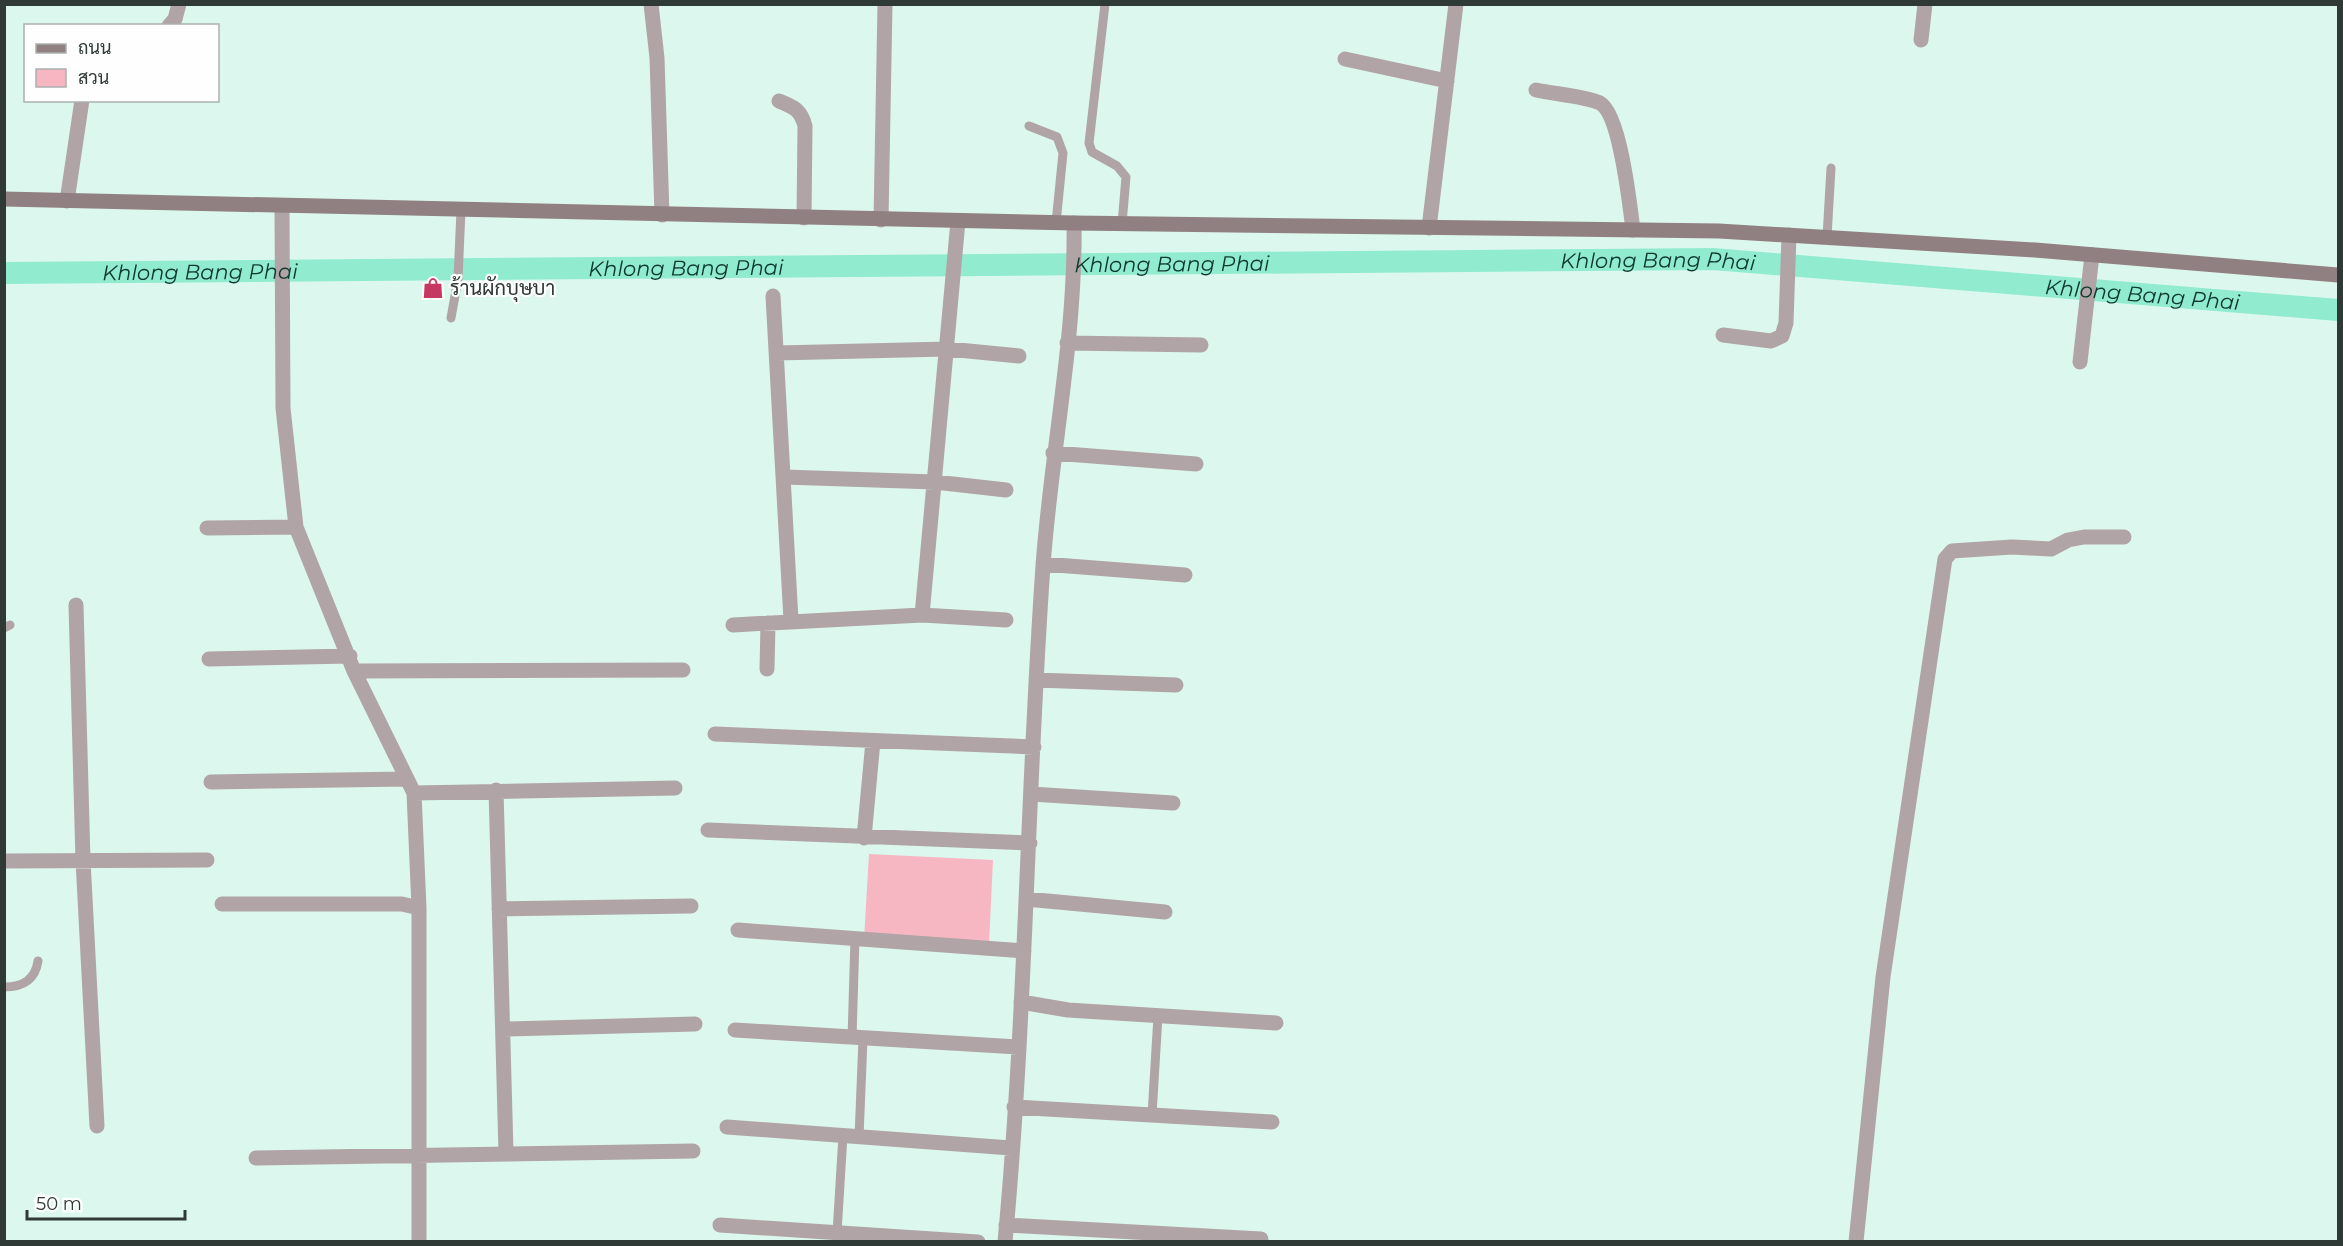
<svg xmlns="http://www.w3.org/2000/svg" width="2343" height="1246" viewBox="0 0 2343 1246" font-family="Montserrat,Sarabun,sans-serif">
<style>
.green{fill:#f7b7c2}
.lines{fill:none;stroke-linecap:round;stroke-linejoin:round}
.canal{stroke:#91eccf;stroke-width:22}
.lane{stroke:#b1a4a6;stroke-width:9}
.street{stroke:#b1a4a6;stroke-width:15}
.secondary{stroke:#918082;stroke-width:15}
.labels{text-anchor:middle;dominant-baseline:central;stroke-width:4.5;stroke-linejoin:round;paint-order:stroke}
.poi-label{font-size:20px;fill:#2f3a36;stroke:#fefefe;text-anchor:start}
.water-label{font-size:21px;font-style:italic;fill:#0d382d;stroke:#fefefe}
</style>
<rect width="100%" height="100%" fill="#dcf8ee"/>
<path class="green" d="M869 854 993 860 989 945 864 939Z"/>
<g class="lines">
<path class="canal" id="s1" d="M4 273 1713 259 2338 310"/>
<path class="lane" d="M1105 4 1089 143 1092 152 1117 166 1126 177 1122 224
M1029 126 1057 137 1063 153 1056 223
M1827 237 1831 168
M451 318 458 279 461 210
M4 628 10 625
M4 987C23 987 35 980 38 961
M852 1038 855 938
M1152 1115 1158 1016
M859 1137 863 1039
M837 1233 843 1135"/>
<path class="street" d="M651 4 657 58 662 215
M169 26 175 19 179 4
M1921 40 1925 4
M1345 59 1447 81
M1536 90C1554 94 1585 96 1600 103 1620 114 1630 206 1633 230
M779 101C794 107 801 110 805 126L804 218
M67 201 82 100
M282 206 283 408 296 527 354 671 414 793 419 908V1242
M881 220 885 4
M1429 228 1456 4
M773 296 791 620
M1723 335 1771 341 1782 336 1786 323 1789 235
M1067 343 1201 345
M777 353 948 349 1019 356
M2080 362 2092 255
M1053 453 1196 464
M784 477 935 482 1006 490
M207 528 296 527
M1043 564 1185 575
M76 605 83 860 97 1126
M922 615 958 221
M733 625 922 615 1006 620
M209 659 350 656
M767 669 768 623
M354 671 683 670
M1036 680 1176 685
M715 734 1034 747
M211 782 407 779
M496 790 506 1152
M414 793 675 788
M1031 794 1173 803
M708 830 1030 843
M864 838 873 741
M4 861 207 860
M1026 899 1165 912
M222 904H402L419 908
M499 909 691 906
M738 930 1024 951
M1021 1002 1068 1010 1276 1023
M504 1029 695 1024
M735 1030 1018 1047
M1014 1107 1272 1122
M727 1127 1011 1148
M256 1158 693 1151
M720 1225 978 1242
M1006 1225 1261 1239
M1005 1242C1026 1017 1027 791 1043 566 1051 452 1076 338 1074 223
M1856 1242 1883 977 1945 559 1952 551 2012 547 2051 549 2068 540 2084 537H2124"/>
<path class="secondary" d="M4 199 1074 223 1719 231 2035 250 2338 275"/>
</g>
<defs>
<symbol id="shop-bare" viewBox="-9 -9 18 18"><path d="M-5-2.5h2.3a2.7 3.5 0 0 1 5.4 0H5L5.5 6h-11ZM-1.5-2.5h3a1.5 2.3 0 0 0-3 0Z" fill="#c63861" stroke="#fefefe" stroke-width="2.5" paint-order="stroke"/></symbol>
</defs>
<g fill-rule="evenodd">
<use href="#shop-bare" x="418" y="273" width="30" height="30"/>
</g>
<g class="labels">
<g class="poi-label">
<text x="450" y="288">ร้านผักบุษบา</text>
</g>
<g class="water-label">
<text stroke="none"><textPath href="#s1" startOffset="1654">Khlong Bang Phai</textPath></text>
<text stroke="none"><textPath href="#s1" startOffset="1168">Khlong Bang Phai</textPath></text>
<text stroke="none"><textPath href="#s1" startOffset="682">Khlong Bang Phai</textPath></text>
<text stroke="none"><textPath href="#s1" startOffset="196">Khlong Bang Phai</textPath></text>
<text stroke="none"><textPath href="#s1" startOffset="2140">Khlong Bang Phai</textPath></text>
</g>
</g>
<rect width="2343" height="1246" fill="none" stroke="#2f3a36" stroke-width="12"/>
<rect x="24" y="24" width="195" height="78" fill="#fefefe" stroke="#abb0ae" stroke-width="1.5"/>
<rect x="36" y="44" width="30" height="9" fill="#918082" stroke="#abb0ae" stroke-width="1.5"/>
<text x="78" y="54" font-size="18" fill="#2f3a36">ถนน</text>
<rect x="36" y="69" width="30" height="18" fill="#f7b7c2" stroke="#abb0ae" stroke-width="1.5"/>
<text x="78" y="84" font-size="18" fill="#2f3a36">สวน</text>
<path d="M27 1210v9h158v-9" fill="none" stroke="#2f3a36" stroke-width="3"/>
<text x="36" y="1210" font-size="18" fill="#2f3a36" stroke="#fefefe" stroke-width="4.5" paint-order="stroke">50 m</text>
</svg>
